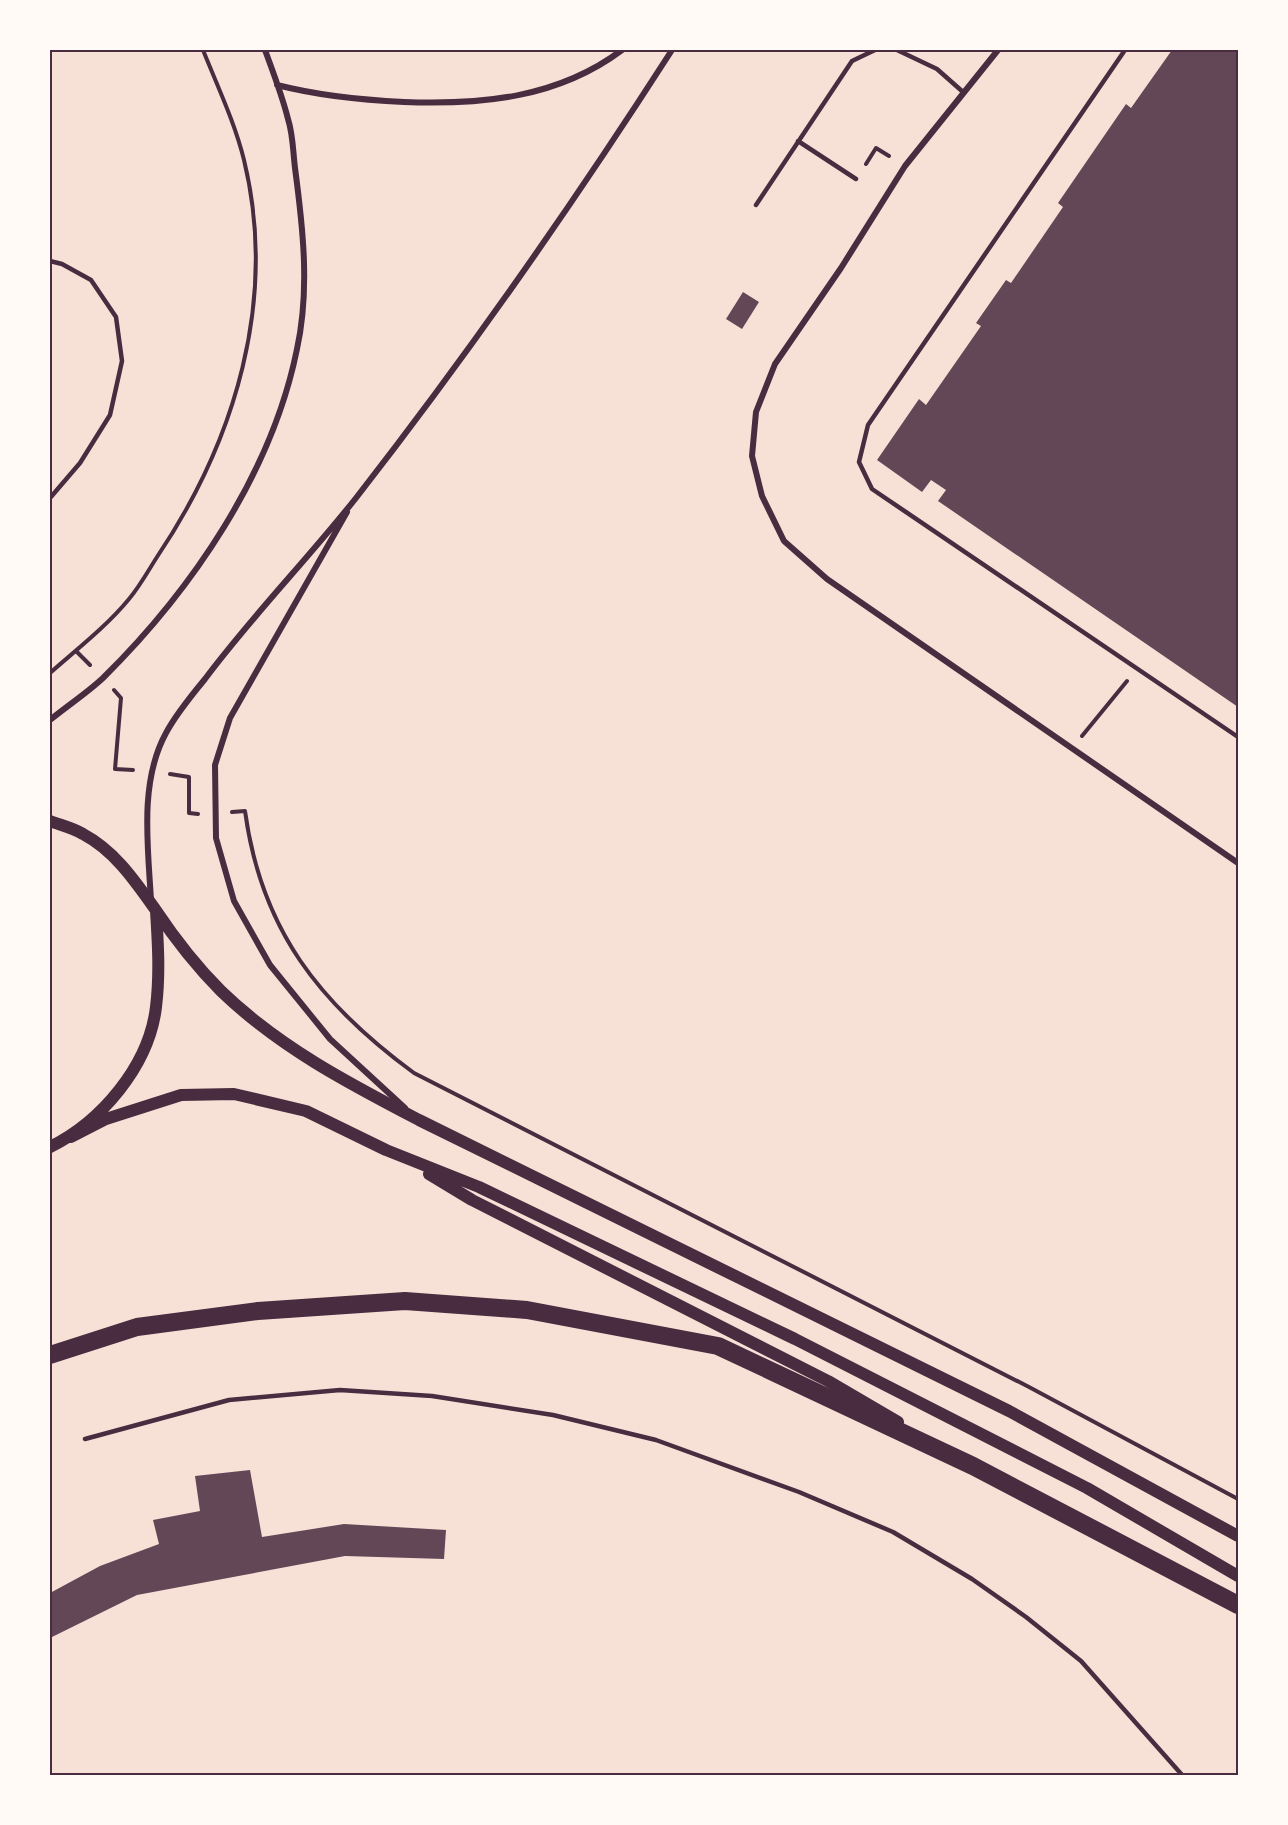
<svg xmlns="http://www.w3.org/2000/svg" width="1288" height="1825" viewBox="0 0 1288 1825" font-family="Manrope,sans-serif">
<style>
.building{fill:#644757}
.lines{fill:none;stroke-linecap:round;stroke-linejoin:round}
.path{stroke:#4a2c40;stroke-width:4}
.service{stroke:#4a2c40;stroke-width:4.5}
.minor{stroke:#4a2c40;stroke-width:6}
.secondary{stroke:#4a2c40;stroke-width:12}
.motorway{stroke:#4a2c40;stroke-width:18}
.neatline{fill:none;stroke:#4a2c40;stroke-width:2}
</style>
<rect width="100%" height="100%" fill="#f7e1d7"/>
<path class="building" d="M1172 50H1238V707L938 501 946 490 931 480 922 492 877 460 919 399 926 405 981 326 976 323 1006 280 1011 283 1063 207 1058 203 1126 104 1131 108Z
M743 292 759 302 742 329 726 319Z
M250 1470 262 1537 344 1524 446 1530 444 1559 345 1556 137 1595 52 1637 50 1629V1593L100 1566 159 1544 153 1520 200 1511 195 1476Z"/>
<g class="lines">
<path class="path" d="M866 164 876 148 889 156
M76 651 90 665
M50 673C76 650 107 626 129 599 140 586 148 571 157 557 235 441 278 300 244 160 235 123 217 85 203 50
M114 690 121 698 115 769 133 770
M1082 736 1127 681
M170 774 189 777V813L198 814
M232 812 245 811C261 930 320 1004 414 1073L1029 1387 1238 1499"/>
<path class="service" d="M897 50 937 69 963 92
M1125 50 868 425 859 462 872 489 1238 737
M798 141 856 179
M756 205 852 61 875 50
M50 261 62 264 91 280 116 317 122 361 110 415 80 463 50 498
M85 1439 229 1400 340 1390 432 1396 553 1415 656 1440 799 1492 893 1532 972 1579 1026 1617 1081 1661 1183 1776"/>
<path class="minor" d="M998 50 905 166 841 268 775 364 756 412 752 456 762 496 784 541 827 579 1238 863
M277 85C320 96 360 100 404 102 482 105 558 98 622 50
M347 512 230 718 215 765 216 838 234 901 270 965 330 1039 405 1108
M50 720C67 706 87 693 103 678 192 590 272 473 297 349 310 290 303 228 295 168 293 152 293 134 288 119 282 95 273 72 265 50
M151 900C148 847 139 782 166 733 176 714 191 696 205 679 252 616 307 560 356 498 469 353 573 204 672 50"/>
<path class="secondary" d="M50 821C60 825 73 828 83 834 115 851 135 881 155 909 173 936 199 969 221 991 279 1047 348 1083 419 1120L1009 1411 1238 1536
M71 1137 106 1119 181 1095 234 1094 306 1111 386 1150 479 1187 795 1339 1087 1488 1238 1576
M50 1147C101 1122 149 1066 156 1007 160 975 158 943 156 911
M429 1174 472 1200 828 1381 898 1422"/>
<path class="motorway" d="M50 1355 137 1327 258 1311 405 1301 527 1310 718 1346 973 1466 1238 1605"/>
</g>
<rect width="1288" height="1825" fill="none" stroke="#fffaf5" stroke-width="102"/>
<rect x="51" y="51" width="1186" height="1723" class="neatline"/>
</svg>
